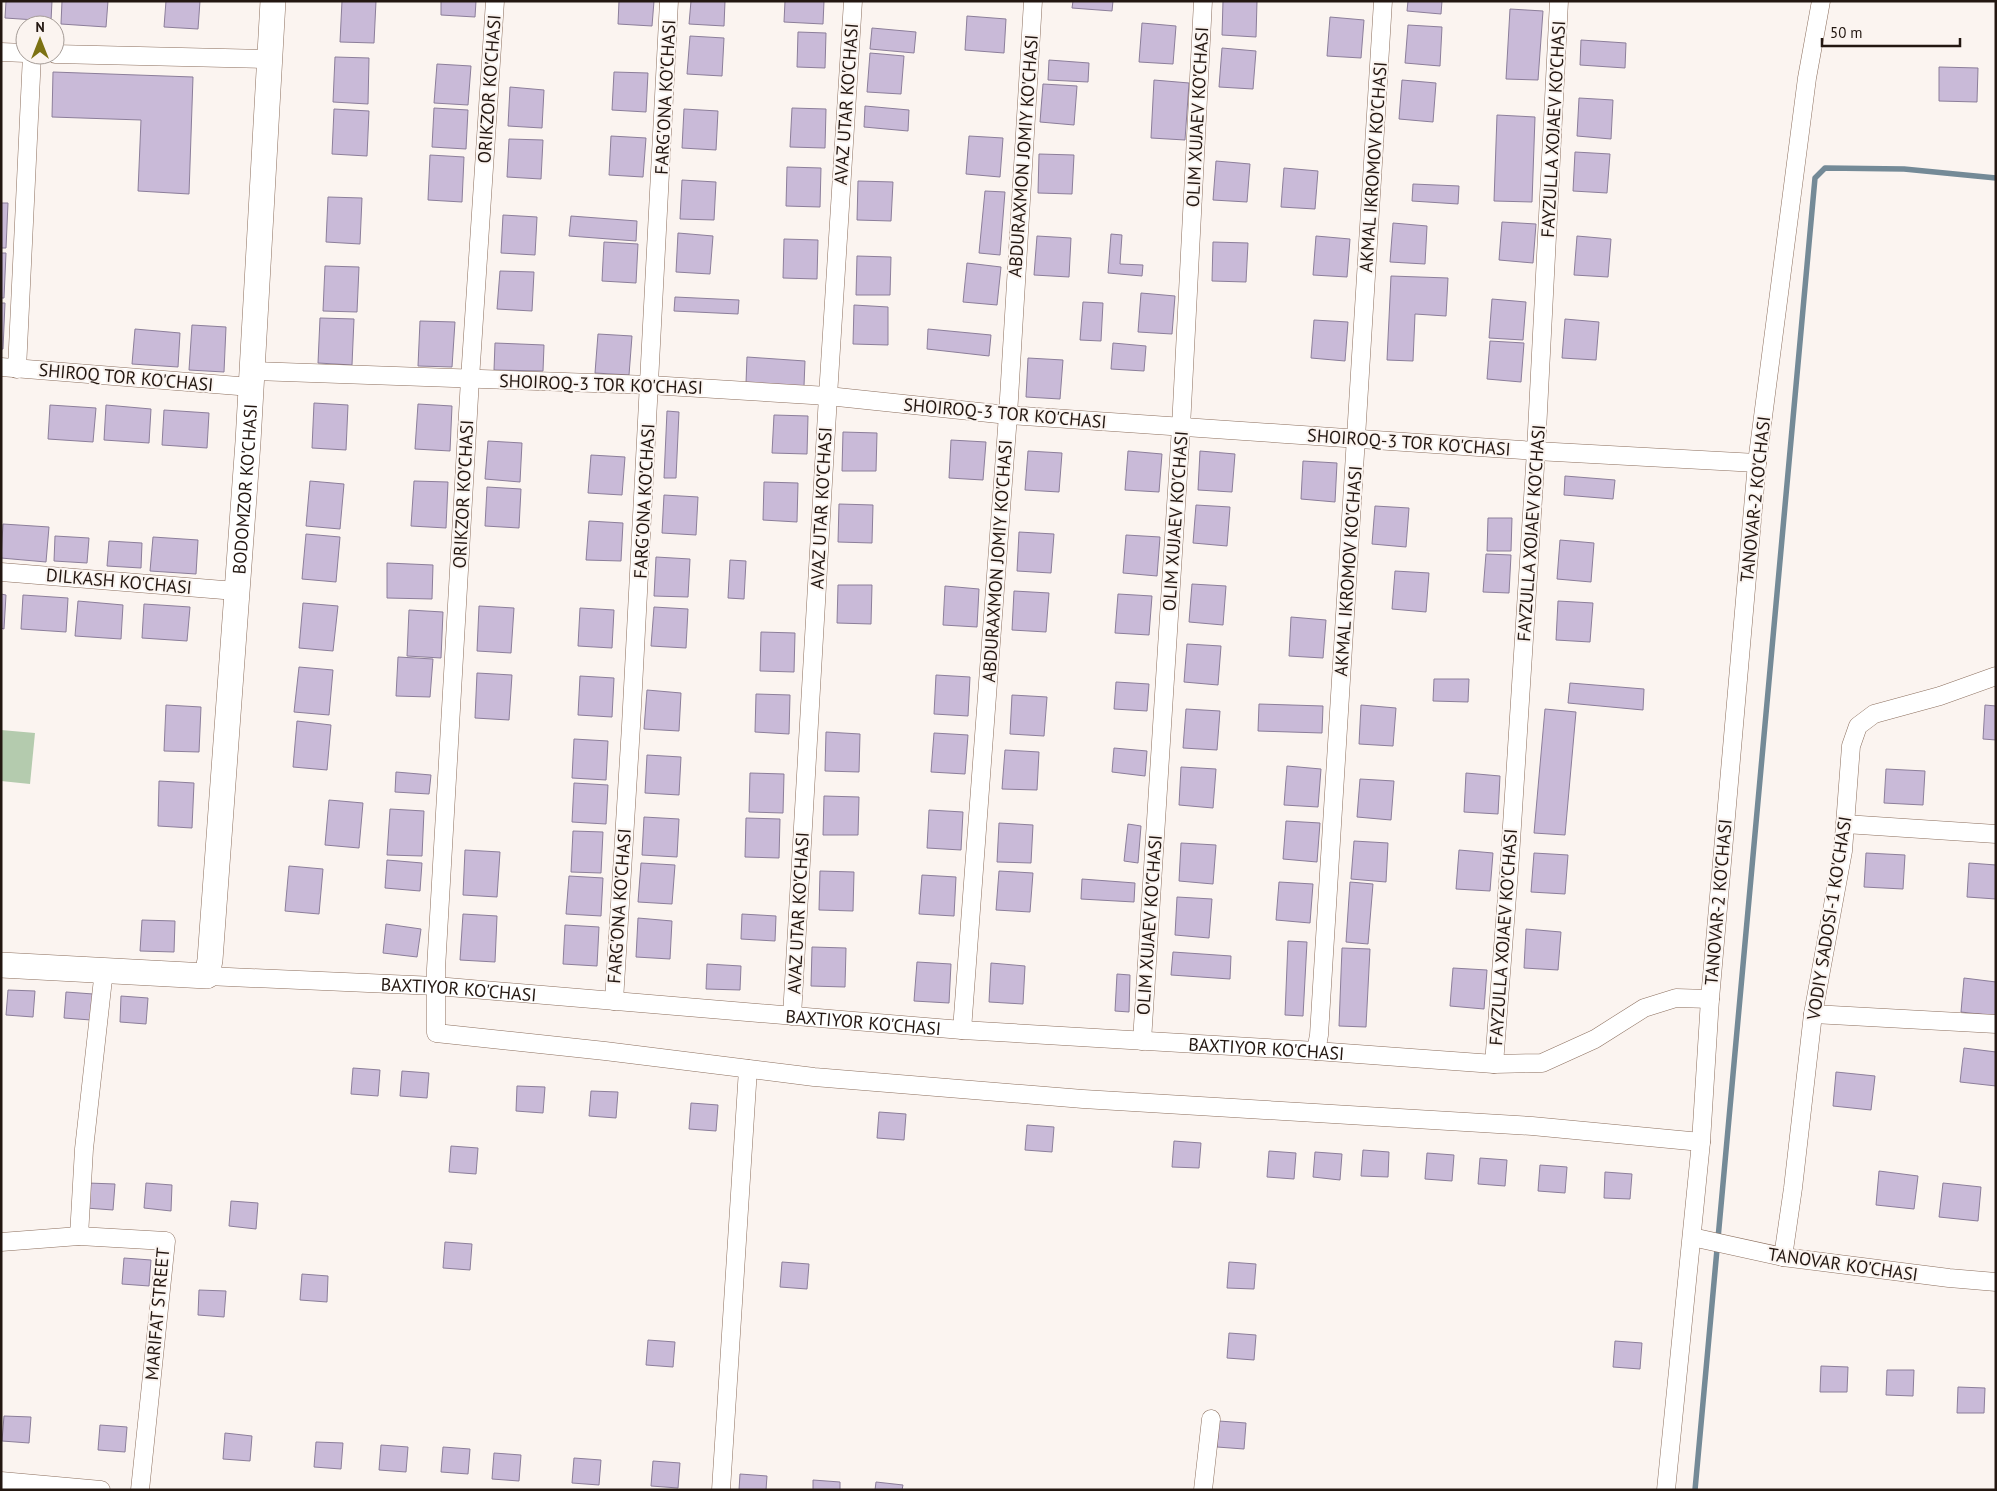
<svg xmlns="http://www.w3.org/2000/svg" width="1997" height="1491" viewBox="0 0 1997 1491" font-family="'PT Sans',sans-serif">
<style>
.green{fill:#b4cbae}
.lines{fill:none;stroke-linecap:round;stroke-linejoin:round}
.stream{stroke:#748a97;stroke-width:5.5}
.building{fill:#c9bad8;stroke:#8c7e9a}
.street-casing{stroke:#8c6f5e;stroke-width:19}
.secondary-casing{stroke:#8c6f5e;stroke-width:26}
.street{stroke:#fff;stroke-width:18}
.secondary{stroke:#fff;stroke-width:25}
.labels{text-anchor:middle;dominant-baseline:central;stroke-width:4;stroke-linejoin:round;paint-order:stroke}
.street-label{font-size:18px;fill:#231711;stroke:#fbf4f0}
</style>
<rect width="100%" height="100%" fill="#fbf4f0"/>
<path class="green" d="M1 730 35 733 30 784 1 781Z"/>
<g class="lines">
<path class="stream" d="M1695 1490 1815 178 1825 168 1904 169 1996 178"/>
</g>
<path class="building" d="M6 1H52L51 21 5 18Z
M62 1H108L106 27 61 24Z
M166 1H200L198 29 164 27Z
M342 1H376L374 43 340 42Z
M441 1H476L475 17 441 15Z
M619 1H654L652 26 618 24Z
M691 1H725L724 26 689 24Z
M785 1H824L823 24 784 22Z
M1073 1H1113L1112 11 1072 8Z
M1223 1H1257L1256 37 1222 35Z
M1408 1H1442L1441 14 1407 11Z
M1510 9 1543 11 1538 80 1506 79Z
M967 16 1006 19 1004 53 965 50Z
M1330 17 1364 20 1361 58 1327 56Z
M1142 23 1176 26 1173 64 1139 62Z
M1408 25 1442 27 1440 66 1405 63Z
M872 28 916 32 914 53 870 49Z
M798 32 826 33 825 68 797 67Z
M690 36 724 38 722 76 687 74Z
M1581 40 1626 43 1625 68 1580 65Z
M1222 48 1256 51 1253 89 1219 87Z
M870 53 904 56 901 94 867 92Z
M335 57 369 58 368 104 333 102Z
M1049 60 1089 63 1088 82 1048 80Z
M437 64 471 66 468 105 434 103Z
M1939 67 1978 68 1977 102 1939 101Z
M53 72 193 77 189 194 138 191 141 120 52 117Z
M614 72 648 73 646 112 612 110Z
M1154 80 1189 83 1185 140 1151 138Z
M1402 80 1436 83 1433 122 1399 119Z
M1043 84 1077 86 1074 125 1040 122Z
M510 87 544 90 542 128 508 126Z
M1579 98 1613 100 1611 139 1577 136Z
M865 106 909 110 908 131 864 127Z
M434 108 468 110 466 149 432 147Z
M792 108 826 109 825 148 790 147Z
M334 109 369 111 367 156 332 154Z
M684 109 718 111 716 150 682 148Z
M1497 115 1535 117 1532 202 1494 201Z
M611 136 646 138 643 177 609 175Z
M969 136 1003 138 1000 177 966 174Z
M509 139 543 140 541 179 507 177Z
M1575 152 1610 154 1607 193 1573 191Z
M1039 154 1074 155 1072 194 1038 193Z
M430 155 464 157 462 202 428 200Z
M1216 161 1250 164 1247 202 1213 200Z
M787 167 821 168 820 207 786 206Z
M1284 168 1318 171 1315 209 1281 207Z
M682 180 716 182 714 220 680 219Z
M858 181 893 182 891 221 857 220Z
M1413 184 1459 186 1458 204 1412 201Z
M985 191 1005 192 1000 255 979 253Z
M328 197 362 198 360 244 326 242Z
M1 203H8L6 248H1Z
M503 215 537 217 535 255 501 253Z
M571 216 637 221 636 241 569 236Z
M1502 222 1536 224 1533 263 1499 260Z
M1393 223 1427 226 1425 264 1390 262Z
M678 233 713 236 710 274 676 272Z
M1111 234 1122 235 1120 264 1143 265 1142 276 1108 273Z
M1037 236 1071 238 1069 277 1034 275Z
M1316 236 1350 239 1347 277 1313 275Z
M1577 236 1611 239 1608 277 1574 275Z
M784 239 818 240 817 279 783 278Z
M604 242 638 244 636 283 602 281Z
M1213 242 1248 243 1246 282 1212 281Z
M1 253H6L4 298H1Z
M857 256 891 257 890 295H856Z
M967 263 1001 267 997 305 963 302Z
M325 266 359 267 357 312 323 311Z
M500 271 534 272 532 311 497 309Z
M1391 276 1448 278 1446 316 1415 314 1413 361 1387 360Z
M1141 293 1175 296 1172 334 1138 332Z
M675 297 739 300 738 314 674 311Z
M1492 299 1526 302 1523 340 1489 338Z
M1083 302 1103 303 1101 341 1080 340Z
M1 303H5L3 349H1Z
M854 305 888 307V345L853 344Z
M320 318 354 319 352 365 318 363Z
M1565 319 1599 322 1596 360 1562 358Z
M1314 320 1348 322 1345 361 1311 358Z
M420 321 455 322 452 367 418 366Z
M192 325 226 327 224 372 189 370Z
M135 329 180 333 178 367 132 364Z
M928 329 991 335 989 356 927 349Z
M598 334 632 336 629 375 595 373Z
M1490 341 1524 343 1521 382 1487 379Z
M495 343 544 345 543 371 494 370Z
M1113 343 1146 346 1144 371 1111 369Z
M747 357 805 361 804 386 746 383Z
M1028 358 1063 360 1060 399 1026 397Z
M314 403 348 405 346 450 312 448Z
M418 404 452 406 450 451 415 449Z
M50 405 96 408 93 442 48 439Z
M106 405 151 409 149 443 104 440Z
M164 410 209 413 207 448 162 445Z
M667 411 679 412 676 478H664Z
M774 415 808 416 807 454 772 453Z
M843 432 877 433 876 471H842Z
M951 440 986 442 983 480 949 478Z
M488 441 522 443 520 482 485 479Z
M1028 451 1062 453 1059 492 1025 490Z
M1128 451 1162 454 1159 492 1125 490Z
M1200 451 1235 454 1232 492 1198 490Z
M591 455 625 457 622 495 588 493Z
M1303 461 1337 463 1335 502 1301 499Z
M1565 476 1615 480 1613 499 1564 495Z
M310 481 344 484 340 529 306 526Z
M414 481 448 482 446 528 411 526Z
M764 482 798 483 797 522 763 520Z
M487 487 521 489 519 528 485 526Z
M664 495 698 497 696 535 662 533Z
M839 504 873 505 872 543 838 542Z
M1196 505 1230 507 1227 546 1193 543Z
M1375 506 1409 508 1406 547 1372 544Z
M1488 518H1512L1511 551H1487Z
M589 521 623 523 621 561 586 560Z
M3 524 49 527 46 562 1 558Z
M1019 532 1054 534 1051 573 1017 571Z
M306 534 340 537 336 582 302 579Z
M1126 535 1160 537 1157 576 1123 573Z
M55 536 89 538 87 563 54 561Z
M153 537 198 540 196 574 150 571Z
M1560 540 1594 543 1591 582 1557 579Z
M109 541 142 543 141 568 107 566Z
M1486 554 1511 555 1509 593 1483 592Z
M656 557 690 559 688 597 654 596Z
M730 560 746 561 744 599 728 598Z
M387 563 433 565 432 599 387 598Z
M1395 571 1429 573 1426 612 1392 609Z
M1192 584 1226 586 1223 625 1189 622Z
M838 585H872L871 624 837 623Z
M945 586 979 589 977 627 943 625Z
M1014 591 1049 593 1046 632 1012 630Z
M1 594 6 595 4 629 1 628Z
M1118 594 1152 596 1149 635 1115 633Z
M23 595 68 598 66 632 21 629Z
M78 601 123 605 121 639 75 636Z
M1558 601 1593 603 1590 642 1556 640Z
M303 603 338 606 333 651 299 648Z
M144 604 190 607 187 641 142 638Z
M479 606 514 608 511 653 477 651Z
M654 607 688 609 686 648 651 646Z
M580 608 614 610 612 648 578 646Z
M409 610 443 612 441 658 407 656Z
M1291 617 1326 620 1323 658 1289 656Z
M761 632 795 633 794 672 760 671Z
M1187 644 1221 646 1218 685 1184 682Z
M398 657 433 659 430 697 396 696Z
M299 667 333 670 329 715 294 712Z
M477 673 512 675 509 720 475 718Z
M936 675 970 677 968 716 934 714Z
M580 676 614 678 612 717 578 715Z
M1434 679H1469L1468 702 1433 701Z
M1116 682 1149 684 1147 711 1114 709Z
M1570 683 1644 689 1643 710 1568 703Z
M647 690 681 693 679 731 644 729Z
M756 694 790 695 789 734 755 732Z
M1012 695 1047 697 1044 736 1010 734Z
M1259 704 1323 706 1322 733 1258 731Z
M166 705 201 707 199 752 164 751Z
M1361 705 1396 708 1393 746 1359 744Z
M1985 705 1996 706V740L1983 739Z
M1186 709 1220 711 1217 750 1183 748Z
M1545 709 1576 712 1565 835 1534 833Z
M297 721 331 725 327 770 293 767Z
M826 732 860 734 859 772 825 771Z
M934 733 968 735 965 774 931 772Z
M574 739 608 741 606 780 572 778Z
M1114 748 1147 751 1145 776 1112 772Z
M1005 750 1039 752 1037 790 1002 789Z
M647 755 681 757 679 795 645 793Z
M1287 766 1321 769 1318 807 1284 805Z
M1181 767 1216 769 1213 808 1179 805Z
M1886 769 1925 771 1923 805 1884 803Z
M396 772 431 775 429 794 395 792Z
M750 773 784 774 783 813 749 812Z
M1466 773 1500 776 1498 814 1464 812Z
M1360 779 1394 781 1391 820 1357 817Z
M159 781 194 783 192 828 158 826Z
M574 783 608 785 606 824 572 822Z
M824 796 859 797 858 835H823Z
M329 800 363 803 359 848 325 845Z
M390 809 424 811 422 856 387 855Z
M929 810 963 812 961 850 927 848Z
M644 817 679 819 677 857 642 855Z
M746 818 780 819 779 858 745 857Z
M1286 821 1320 823 1317 862 1283 859Z
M999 823 1033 825 1031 863 997 862Z
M1128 824 1141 826 1138 863 1124 861Z
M573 831 603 832 601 873 571 872Z
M1354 841 1388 843 1386 882 1351 879Z
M1181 843 1216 845 1213 884 1179 881Z
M465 850 500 852 497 897 463 895Z
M1459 850 1493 853 1490 891 1456 889Z
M1534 853 1568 855 1565 894 1531 892Z
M1866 853 1905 855 1903 889 1864 887Z
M387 860 422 863 420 891 385 888Z
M641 863 675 865 672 904 638 902Z
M1969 863 1996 865V899L1967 897Z
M289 866 323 869 319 914 285 911Z
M820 871 854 872 853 911 819 910Z
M999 871 1033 873 1030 912 996 910Z
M922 875 956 877 954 916 919 914Z
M569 876 603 878 601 916 566 914Z
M1082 879 1135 883 1134 902 1081 899Z
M1279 882 1313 884 1310 923 1276 920Z
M1350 882 1373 884 1368 944 1346 942Z
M1177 897 1212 899 1209 938 1175 935Z
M463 914 497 916 495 962 460 960Z
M742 914 776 916 775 941 741 939Z
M638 918 672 921 670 959 636 957Z
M142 920 175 921 174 952 140 951Z
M386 924 421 929 417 957 383 953Z
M565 925 599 927 597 966 563 964Z
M1526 929 1561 932 1558 970 1524 968Z
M1288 941 1307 942 1303 1016 1285 1015Z
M812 947 846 948 845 987 811 986Z
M1342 948 1370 949 1366 1027 1339 1026Z
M1173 952 1231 956 1230 979 1171 975Z
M917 962 951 964 949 1003 914 1001Z
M991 963 1025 966 1023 1004 989 1002Z
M707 964 741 966 740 990 706 989Z
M1453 968 1487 970 1484 1009 1450 1006Z
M1117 974 1130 975 1129 1012 1115 1011Z
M1964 978 1996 982V1016L1961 1012Z
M8 990 35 991 33 1017 6 1015Z
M66 992 93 994 91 1020 64 1018Z
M121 996 148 998 146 1024 120 1022Z
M1964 1048 1996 1052V1086L1960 1082Z
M353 1068 380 1070 378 1096 351 1094Z
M402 1071 429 1073 427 1098 400 1096Z
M1836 1072 1875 1076 1871 1110 1833 1106Z
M517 1086 545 1087 543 1113 516 1111Z
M591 1091 618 1092 616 1118 589 1116Z
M691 1103 718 1105 716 1131 689 1129Z
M879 1112 906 1114 904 1140 877 1138Z
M1027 1125 1054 1127 1052 1152 1025 1150Z
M1174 1141 1201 1143 1199 1168 1172 1167Z
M451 1146 478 1148 476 1174 449 1172Z
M1363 1150 1389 1152 1388 1177 1361 1176Z
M1269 1151 1296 1153 1294 1179 1267 1177Z
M1315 1152 1342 1154 1340 1180 1313 1177Z
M1427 1153 1454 1155 1452 1181 1425 1179Z
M1480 1158 1507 1160 1505 1186 1478 1184Z
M1540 1165 1567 1167 1565 1193 1538 1191Z
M1879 1171 1918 1176 1914 1209 1876 1205Z
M1605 1172 1632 1174 1630 1199 1604 1198Z
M88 1183 115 1184 113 1210 86 1208Z
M146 1183 172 1185 171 1211 144 1208Z
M1943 1183 1981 1187 1978 1221 1939 1217Z
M231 1201 258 1203 256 1229 229 1226Z
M445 1242 472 1244 470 1270 443 1268Z
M124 1258 151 1260 149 1286 122 1284Z
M782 1262 809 1264 807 1289 780 1287Z
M1229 1262 1256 1264 1254 1289 1227 1288Z
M302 1274 328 1276 327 1302 300 1300Z
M199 1290 226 1291 224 1317 198 1315Z
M1229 1333 1256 1335 1254 1360 1227 1358Z
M648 1340 675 1342 673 1367 646 1365Z
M1615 1341 1642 1343 1640 1369 1613 1367Z
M1821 1366 1848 1367 1847 1392H1820Z
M1887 1370H1914L1913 1396 1886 1395Z
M1958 1387 1985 1388 1984 1413H1957Z
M4 1416 31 1417 29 1443 2 1441Z
M1219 1421 1246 1423 1244 1449 1217 1447Z
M100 1425 127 1427 125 1452 98 1450Z
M225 1433 252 1436 250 1461 223 1459Z
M316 1442 343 1443 341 1469 314 1467Z
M381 1445 408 1447 406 1472 379 1470Z
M443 1447 470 1449 468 1474 441 1472Z
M494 1453 521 1455 519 1481 492 1479Z
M574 1458 601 1460 599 1485 572 1483Z
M653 1461 680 1463 678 1488 651 1486Z
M740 1474 767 1476 766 1490H739Z
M813 1480 840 1482V1490H813Z
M876 1482 903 1485 902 1490H875Z"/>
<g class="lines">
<defs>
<g id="street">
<path d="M495 1 470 379 436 969V1033L605 1051 814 1077 1083 1099 1532 1126 1701 1142"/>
<path d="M1 52 25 53"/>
<path d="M55 54 270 59"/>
<path d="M1 367 251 387"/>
<path d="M17 369 32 55"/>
<path d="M253 371 650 385 828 396 1008 415 1536 451 1757 463"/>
<path d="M1 572 236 591"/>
<path d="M1845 824 1996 834"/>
<path id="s1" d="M207 976 436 986 962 1030 1316 1051 1494 1064 1542 1063 1595 1039 1644 1008 1676 998 1710 999"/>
<path d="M614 1001 631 726 669 1"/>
<path d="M1813 1014 1996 1024"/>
<path d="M792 1016 828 396 853 1"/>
<path d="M962 1030 1008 415 1033 1"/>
<path d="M1142 1041 1181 427 1203 1"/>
<path d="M1316 1051 1319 1035 1383 1"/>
<path d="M1494 1064 1510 857 1536 451 1559 1"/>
<path d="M79 1236 84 1149 104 970"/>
<path d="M1692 1237 1783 1257 1949 1278 1996 1282"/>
<path d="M1 1242 79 1236 166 1241 140 1490"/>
<path d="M1783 1257 1793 1188 1813 1014 1843 851 1851 746 1858 726 1874 714 1940 696 1996 676"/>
<path d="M1 1481 101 1490"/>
<path d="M721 1490 748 1069"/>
<path d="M1203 1490 1211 1419"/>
<path d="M1666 1490 1701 1142 1710 999 1757 463 1807 78 1821 1"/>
</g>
<g id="secondary">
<path id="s2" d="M1 965 207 976 210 960 248 442 273 1"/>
</g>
</defs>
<use href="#street" class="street-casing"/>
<use href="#secondary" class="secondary-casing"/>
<use href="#street" class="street"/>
<use href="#secondary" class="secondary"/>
</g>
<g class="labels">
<g class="street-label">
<text transform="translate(489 89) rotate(-86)">ORIKZOR KO'CHASI</text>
<text transform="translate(665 97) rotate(-87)">FARG'ONA KO'CHASI</text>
<text transform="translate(846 104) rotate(-86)">AVAZ UTAR KO'CHASI</text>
<text transform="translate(1197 117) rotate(-87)">OLIM XUJAEV KO'CHASI</text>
<text transform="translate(1553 129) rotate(-87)">FAYZULLA XOJAEV KO'CHASI</text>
<text transform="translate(1023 156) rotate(-86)">ABDURAXMON JOMIY KO'CHASI</text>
<text transform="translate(1373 167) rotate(-86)">AKMAL IKROMOV KO'CHASI</text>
<text transform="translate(126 377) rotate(5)">SHIROQ TOR KO'CHASI</text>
<text transform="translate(601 384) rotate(2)">SHOIROQ-3 TOR KO'CHASI</text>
<text transform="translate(1005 413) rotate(5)">SHOIROQ-3 TOR KO'CHASI</text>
<text transform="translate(1409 442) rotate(4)">SHOIROQ-3 TOR KO'CHASI</text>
<text stroke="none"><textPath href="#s2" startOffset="695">BODOMZOR KO'CHASI</textPath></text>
<text transform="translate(463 494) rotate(-87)">ORIKZOR KO'CHASI</text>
<text transform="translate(1755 499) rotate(-84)">TANOVAR-2 KO'CHASI</text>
<text transform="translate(644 501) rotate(-87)">FARG'ONA KO'CHASI</text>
<text transform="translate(821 508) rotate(-87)">AVAZ UTAR KO'CHASI</text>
<text transform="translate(1175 521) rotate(-86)">OLIM XUJAEV KO'CHASI</text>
<text transform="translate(1531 533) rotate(-86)">FAYZULLA XOJAEV KO'CHASI</text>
<text transform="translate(997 561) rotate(-86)">ABDURAXMON JOMIY KO'CHASI</text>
<text transform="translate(1348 571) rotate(-86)">AKMAL IKROMOV KO'CHASI</text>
<text transform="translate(119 581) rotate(5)">DILKASH KO'CHASI</text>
<text transform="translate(1718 902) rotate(-85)">TANOVAR-2 KO'CHASI</text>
<text transform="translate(619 906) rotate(-86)">FARG'ONA KO'CHASI</text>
<text transform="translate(798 913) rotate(-87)">AVAZ UTAR KO'CHASI</text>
<text transform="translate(1829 918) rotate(-81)">VODIY SADOSI-1 KO'CHASI</text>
<text transform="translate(1149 925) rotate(-86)">OLIM XUJAEV KO'CHASI</text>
<text transform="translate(1503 937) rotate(-86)">FAYZULLA XOJAEV KO'CHASI</text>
<text stroke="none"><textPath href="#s1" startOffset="252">BAXTIYOR KO'CHASI</textPath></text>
<text stroke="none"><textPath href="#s1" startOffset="658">BAXTIYOR KO'CHASI</textPath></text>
<text stroke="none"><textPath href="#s1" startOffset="1062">BAXTIYOR KO'CHASI</textPath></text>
<text transform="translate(1843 1264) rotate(8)">TANOVAR KO'CHASI</text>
<text transform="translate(157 1314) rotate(-85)">MARIFAT STREET</text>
</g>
</g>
<rect width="1997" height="1491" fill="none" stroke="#231711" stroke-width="5"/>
<g transform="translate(40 40)"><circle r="24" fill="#fbf4f0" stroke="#a59c97"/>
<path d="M0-4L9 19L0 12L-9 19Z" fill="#7c7213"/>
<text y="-8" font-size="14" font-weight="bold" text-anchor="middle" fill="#231711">N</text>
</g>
<path d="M1822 38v8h138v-8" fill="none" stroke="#231711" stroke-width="2.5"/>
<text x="1830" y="38" font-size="15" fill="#231711" stroke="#fbf4f0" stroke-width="4" paint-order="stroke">50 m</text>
</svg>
